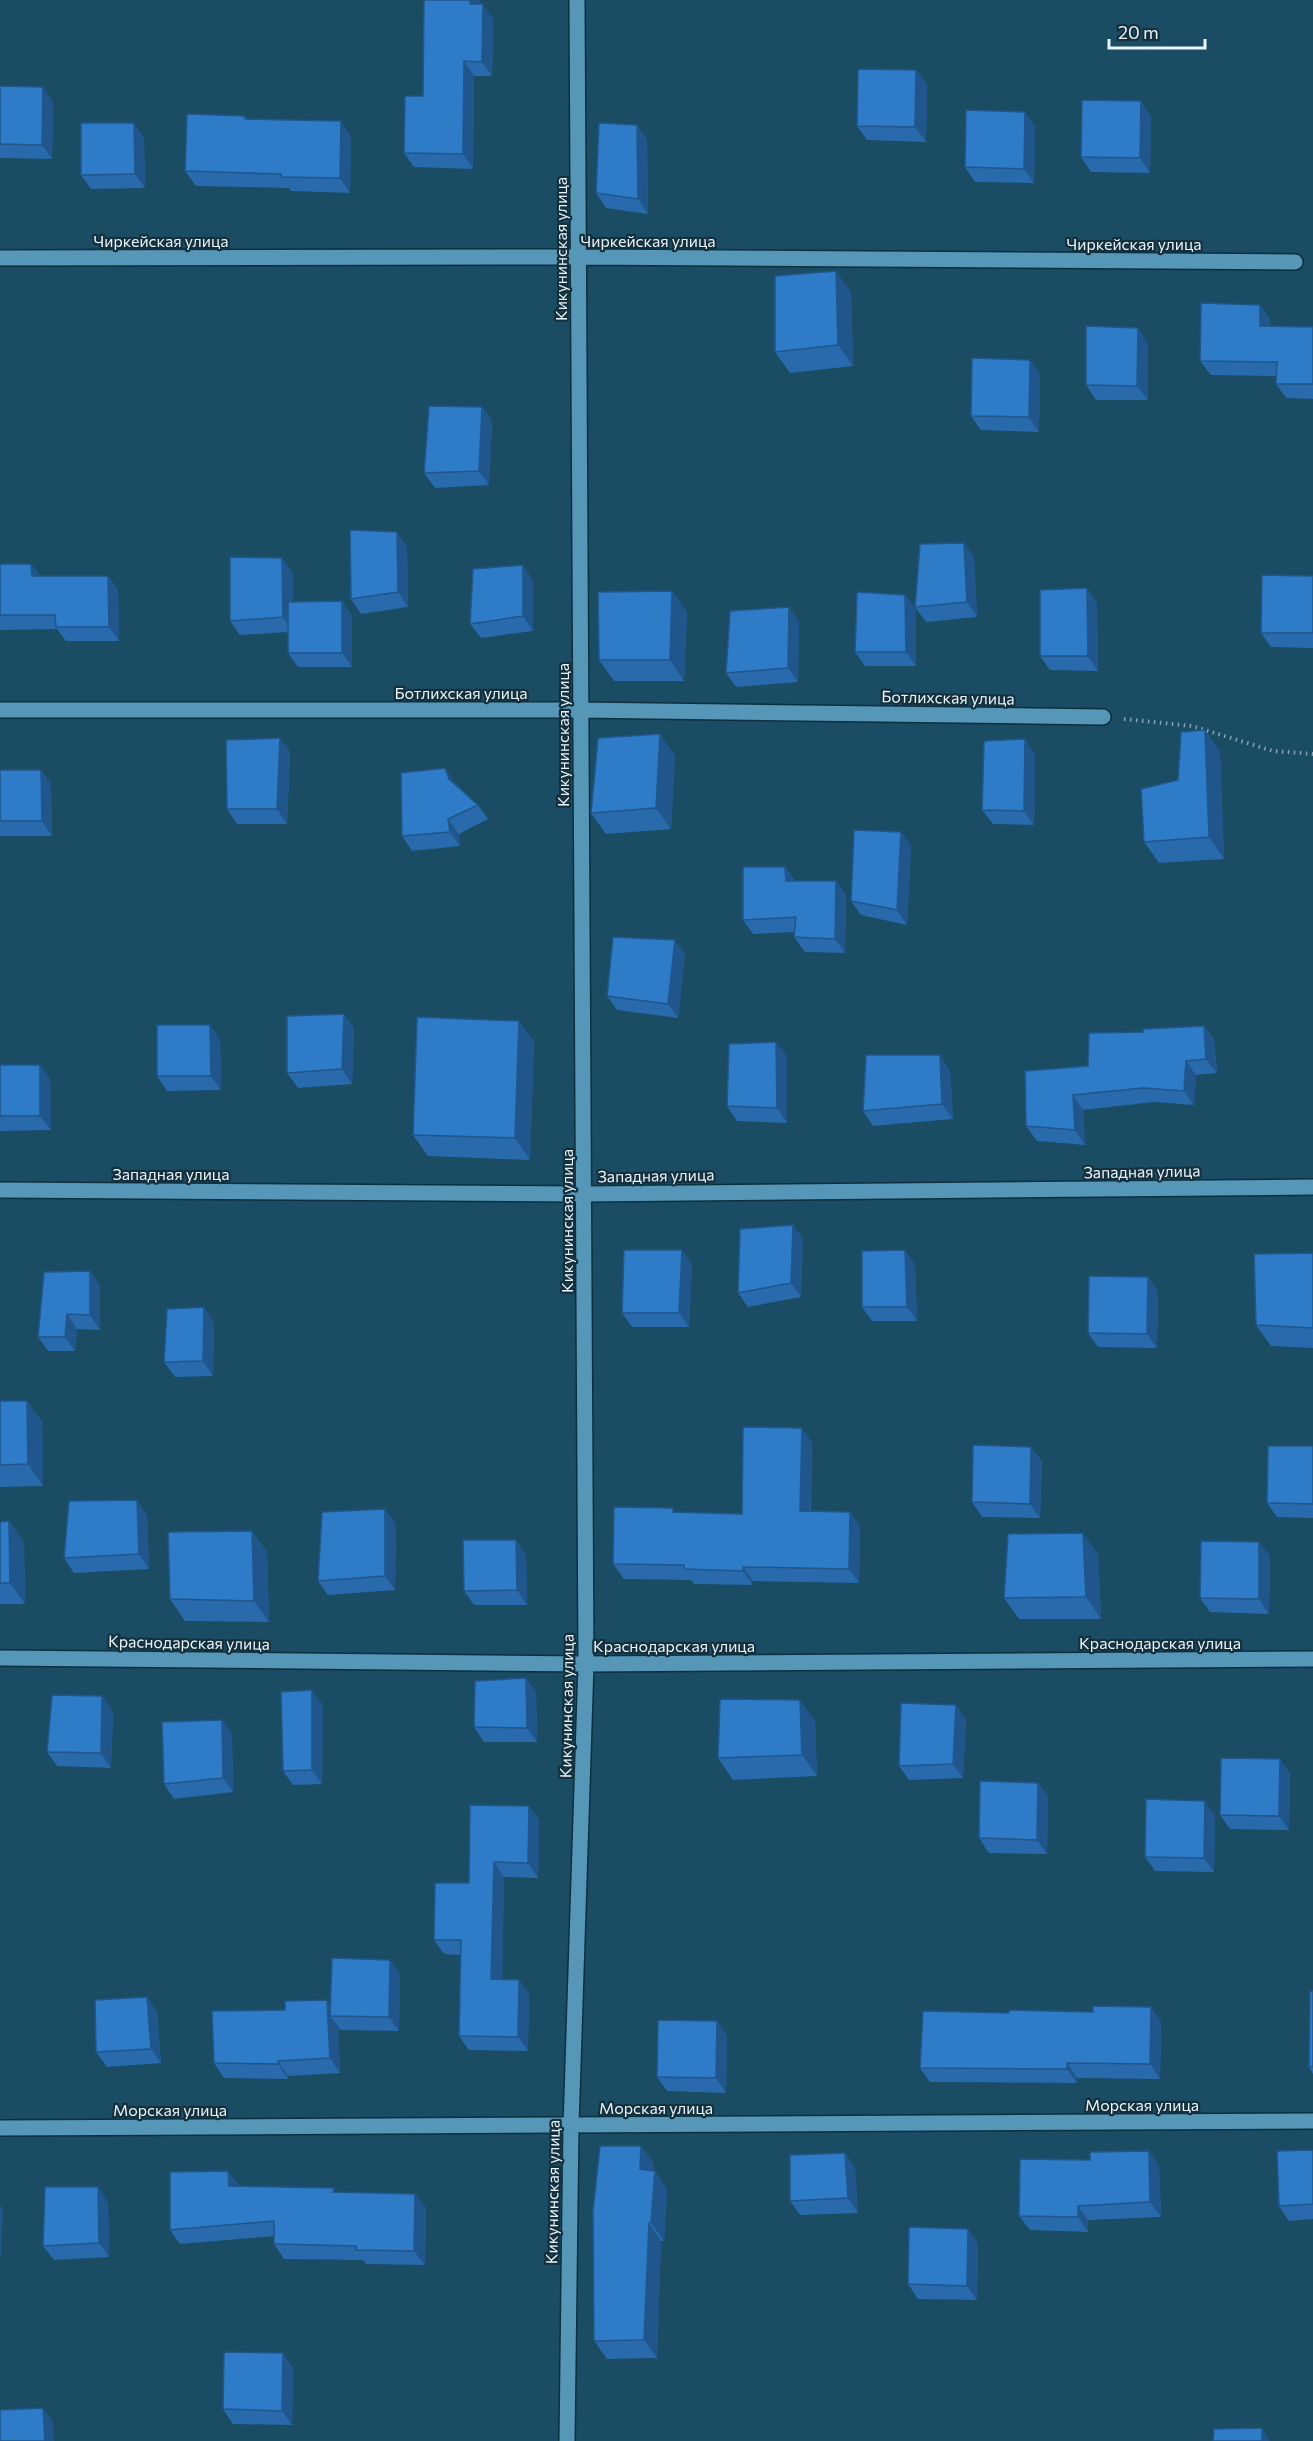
<svg xmlns="http://www.w3.org/2000/svg" width="1313" height="2441" viewBox="0 0 1313 2441" font-family="Commissioner,sans-serif">
<style>
.lines{fill:none;stroke-linecap:round;stroke-linejoin:round}
.minor-casing{stroke:#0d3040;stroke-width:18}
.path{stroke:#85a3b2;stroke-width:4;stroke-dasharray:1.5 4.5;stroke-linecap:butt}
.minor{stroke:#5696b6;stroke-width:15}
.wall{fill:#286aab}
.shaded-wall{fill:#20568b}
.building{fill:#2e7bc7;stroke:#20568b;stroke-width:1.5}
.labels{text-anchor:middle;dominant-baseline:central;stroke-width:4.5;stroke-linejoin:round;paint-order:stroke}
.street-label{font-size:16px;fill:#e8f4fb;stroke:#15303d}
</style>
<rect width="100%" height="100%" fill="#1a4c63"/>
<g class="lines">
<defs>
<path id="minor" d="M0 258 578 257 1295 262
M0 710H580L1103 717
M0 1190 584 1194 1313 1187
M0 1658 586 1664 1313 1659
M0 2128 1313 2121
M567 2441 571 2126 586 1664 577 0"/>
</defs>
<use href="#minor" class="minor-casing"/>
<path class="path" d="M1124 719 1192 726 1273 751 1313 754"/>
<use href="#minor" class="minor"/>
</g>
<path class="wall" d="M481 4 493 19 492 76H474L473 169 414 167 404 153 423 96Z
M916 70 927 84 926 142 867 140 857 126Z
M0 86 53 102 52 159 0 158Z
M245 116 247 119 351 136 350 193 291 191 289 188 196 186 185 171Z
M1151 116 1150 173 1091 172 1081 157Z
M637 125 647 140 648 214 606 208 596 193Z
M1035 126 1034 183 975 182 965 167Z
M144 137 145 188 91 189 81 175Z
M851 292 853 366 790 373 775 352Z
M1270 319V327H1313V399L1286 398 1276 384V376L1211 375 1200 361Z
M1148 343V400H1096L1086 385Z
M1040 374 1039 432 981 430 971 416Z
M482 407 492 421 489 485 435 488 424 473Z
M964 543 974 557 977 617 926 622 915 607Z
M407 547 408 607 361 614 351 599Z
M0 564H31L40 576H108L118 590 119 641H66L57 629 0 630Z
M293 573V602L342 601 352 616V667H298L288 653V632L240 635 230 621Z
M1313 576V648L1271 647 1261 633Z
M533 580V631L481 638 470 624Z
M1087 588 1097 603 1098 671 1050 670 1040 656Z
M672 591 687 612 684 681H614L599 660Z
M905 595 916 609V666H865L855 652Z
M799 621 798 682 736 687 726 673Z
M1205 730 1220 752 1224 859 1159 863 1144 842Z
M280 738 290 752 287 824H237L227 809Z
M1035 754 1034 825 993 824 982 810Z
M675 755 671 829 606 834 591 813Z
M0 770H41L51 784 52 836H0Z
M455 783 478 805 488 819 459 834 460 846 412 851 402 836Z
M901 832 911 846 907 925 861 915 851 901Z
M785 867 795 881H836L846 895 845 953 805 952 794 937 795 932 753 934 743 920Z
M685 954 678 1018 617 1010 607 996Z
M344 1014 354 1028 352 1084 298 1088 287 1073Z
M519 1021 534 1042 530 1160 428 1156 413 1135Z
M1204 1026 1214 1040 1217 1073 1196 1075 1194 1105 1154 1102 1083 1110 1085 1145 1037 1141 1026 1126 1088 1066 1143 1032Z
M220 1039 221 1090 167 1091 157 1076Z
M787 1056V1123L737 1121 727 1106Z
M0 1065H40L50 1079 51 1130 0 1131Z
M950 1070 953 1119 873 1126 863 1111Z
M803 1239 801 1297 748 1307 738 1293Z
M1313 1253V1348L1271 1346 1256 1325Z
M915 1264 917 1321H872L862 1307Z
M692 1265 689 1327H632L622 1313Z
M100 1285V1330L77 1329 75 1351H48L38 1337Z
M1158 1291 1157 1348 1098 1347 1088 1333Z
M214 1322 213 1376 175 1377 164 1362Z
M0 1401H27L42 1422 43 1486 0 1487Z
M802 1428 812 1443 811 1511 860 1526 859 1583 753 1581V1585L694 1584 691 1580 624 1579 613 1564 676 1512 742 1514Z
M1313 1446V1518L1277 1517 1267 1503Z
M1042 1461 1040 1518 982 1517 972 1502Z
M147 1515 149 1569 74 1573 64 1558Z
M9 1521 24 1543 25 1604H0V1522Z
M396 1524 395 1590 328 1595 318 1581Z
M252 1531 267 1552 269 1622 185 1621 170 1599Z
M1259 1542 1270 1556 1269 1614 1210 1612 1200 1598Z
M526 1554 527 1605H474L464 1591Z
M1098 1554 1101 1619H1019L1004 1598Z
M526 1678 536 1692 537 1742H484L474 1727Z
M102 1696 113 1711 111 1768 57 1766 47 1752Z
M323 1705 322 1784 293 1785 283 1771Z
M222 1720 232 1734 233 1792 174 1799 164 1784Z
M966 1720 963 1778 909 1780 899 1766Z
M815 1721 817 1776 733 1780 718 1758Z
M1290 1773 1289 1830 1230 1829 1220 1815Z
M1038 1783 1048 1797 1047 1854 989 1853 979 1838Z
M529 1806 539 1820 538 1878 504 1877 502 1979 519 1980 529 1994 528 2051 469 2050 459 2036 460 1955 444 1954 434 1940 469 1883Z
M1215 1815 1214 1872 1155 1871 1145 1857Z
M400 1974 399 2031 340 2030 338 2026 340 2073 288 2076V2079L224 2078 214 2063 285 2010 327 2000 330 2005Z
M1313 1991V2074L1309 2067Z
M147 1997 157 2012 161 2063 107 2067 96 2052Z
M1151 2007 1161 2022 1160 2079 1077 2078V2083L930 2082 920 2068 1009 2013 1093 2012Z
M717 2021 727 2036 726 2093 667 2091 657 2077Z
M641 2146 654 2164 653 2171H655L667 2190 664 2241H661L657 2358 607 2359 594 2341Z
M1313 2150V2219L1289 2221 1279 2206Z
M845 2153 855 2168 858 2213 800 2215 790 2201Z
M1159 2165 1161 2217 1088 2220V2232L1030 2230 1019 2216Z
M239 2185V2187L336 2192 415 2194 426 2208 425 2265 366 2264 363 2260 284 2259 274 2244V2236L180 2244 170 2230Z
M98 2187 108 2202 109 2257 54 2260 43 2246Z
M978 2243 977 2300 918 2299 908 2284Z
M293 2368 292 2425 233 2424 223 2409Z"/>
<path class="shaded-wall" d="M470 0H481L480 19 470 4Z
M483 4 493 19 492 76 482 62Z
M464 61 474 76 473 169 463 154Z
M916 70 927 84 926 142 915 127Z
M43 87 53 102 52 159 42 145Z
M1141 101 1151 116 1150 173 1140 158Z
M1025 112 1035 126 1034 183 1024 169Z
M341 121 351 136 350 193 340 178Z
M134 123 144 137 145 188 135 174Z
M637 125 647 140 648 214 638 199Z
M836 271 851 292 853 366 838 345Z
M1260 305 1270 319V341L1260 326Z
M1138 328 1148 343V400L1137 386Z
M1030 360 1040 374 1039 432 1029 417Z
M482 407 492 421 489 485 479 471Z
M397 532 407 547 408 607 398 592Z
M964 543 974 557 977 617 967 602Z
M282 558 293 573V632L283 617Z
M31 564 42 579 32 576Z
M523 565 533 580V631L523 616Z
M108 576 118 590 119 641 109 627Z
M1087 588 1097 603 1098 671 1088 656Z
M672 591 687 612 684 681 670 660Z
M905 595 916 609V666L906 652Z
M342 601 352 616V667L342 653Z
M789 607 799 621 798 682 788 668Z
M1205 730 1220 752 1224 859 1209 837Z
M660 734 675 755 671 829 656 808Z
M280 738 290 752 287 824 277 809Z
M1025 739 1035 754 1034 825 1024 811Z
M445 768 455 783 459 793 449 779Z
M41 770 51 784 52 836 42 821Z
M448 819 459 834 460 846 450 832Z
M901 832 911 846 907 925 897 910Z
M785 867 795 882 786 881Z
M836 881 846 895 845 953 835 939Z
M675 940 685 954 678 1018 668 1004Z
M344 1014 354 1028 352 1084 342 1069Z
M519 1021 534 1042 530 1160 515 1138Z
M210 1025 220 1039 221 1090 211 1076Z
M1204 1026 1214 1040 1217 1073 1206 1059Z
M776 1042 787 1056V1123L777 1108Z
M940 1055 950 1070 953 1119 942 1104Z
M1186 1061 1196 1075 1194 1105 1184 1091Z
M40 1065 50 1079 51 1130 40 1116Z
M1073 1095 1083 1110 1085 1145 1075 1130Z
M793 1225 803 1239 801 1297 791 1283Z
M682 1250 692 1265 689 1327 679 1313Z
M905 1250 915 1264 917 1321 907 1307Z
M90 1271 100 1285V1330L90 1315Z
M1148 1277 1158 1291 1157 1348 1147 1334Z
M204 1307 214 1322 213 1376 203 1361Z
M67 1314 77 1329 75 1351 65 1337Z
M27 1401 42 1422 43 1486 28 1464Z
M802 1428 812 1443 810 1525 800 1511Z
M1031 1447 1042 1461 1040 1518 1030 1504Z
M137 1500 147 1515 149 1569 139 1554Z
M385 1509 396 1524 395 1590 385 1576Z
M850 1512 860 1526 859 1583 849 1569Z
M9 1521 24 1543 25 1604 10 1583Z
M252 1531 267 1552 269 1622 254 1601Z
M1083 1533 1098 1554 1101 1619 1086 1597Z
M516 1540 526 1554 527 1605 517 1590Z
M1259 1542 1270 1556 1269 1614 1259 1599Z
M743 1567 753 1581V1585L743 1571Z
M526 1678 536 1692 537 1742 527 1728Z
M312 1690 323 1705 322 1784 312 1770Z
M102 1696 113 1711 111 1768 101 1753Z
M800 1700 815 1721 817 1776 802 1755Z
M956 1705 966 1720 963 1778 953 1764Z
M222 1720 232 1734 233 1792 223 1778Z
M1280 1759 1290 1773 1289 1830 1279 1816Z
M1038 1783 1048 1797 1047 1854 1037 1840Z
M1205 1801 1215 1815 1214 1872 1204 1858Z
M529 1806 539 1820 538 1878 528 1863Z
M494 1862 504 1877 502 1994 491 1979Z
M390 1960 400 1974 399 2031 389 2017Z
M519 1980 529 1994 528 2051 518 2037Z
M147 1997 157 2012 161 2063 151 2049Z
M327 2000 337 2014 330 2016 338 2026 340 2073 330 2058Z
M1151 2007 1161 2022 1160 2079 1150 2064Z
M717 2021 727 2036 726 2093 716 2078Z
M278 2061 288 2076V2079L278 2064Z
M1067 2063 1077 2078V2083L1067 2069Z
M641 2146 654 2164 653 2187 640 2169Z
M1149 2151 1159 2165 1161 2217 1150 2202Z
M845 2153 855 2168 858 2213 848 2198Z
M228 2171 239 2185V2201L229 2186Z
M655 2171 667 2190 664 2241 651 2223Z
M98 2187 108 2202 109 2257 99 2243Z
M415 2194 426 2208 425 2265 414 2251Z
M0 2205 3 2209 1 2256 0 2255Z
M1078 2206 1088 2220V2232L1078 2217Z
M649 2223 661 2241 657 2358 644 2340Z
M968 2229 978 2243 977 2300 967 2286Z
M283 2353 293 2368 292 2425 282 2411Z
M43 2408 53 2422 54 2441H45Z
M1262 2428 1270 2441H1262Z"/>
<path class="building" d="M424 0H470V4H483L482 62 464 61 463 154 404 153 405 96H423Z
M858 69 916 70 915 127 857 126Z
M0 86 43 87 42 145 0 144Z
M1082 100 1141 101 1140 158 1081 157Z
M966 110 1025 112 1024 169 965 167Z
M187 114 245 116V119L341 121 340 178 281 177V174L185 171Z
M81 123H134L135 174 81 175Z
M599 123 637 125 638 199 596 193Z
M836 271 838 345 775 352V276Z
M1201 303 1260 305V326L1313 327V384H1276L1277 362 1200 361Z
M1086 326 1138 328 1137 386 1086 385Z
M972 358 1030 360 1029 417 971 416Z
M429 406 482 407 479 471 424 473Z
M350 530 397 532 398 592 351 599Z
M964 543 967 602 915 607 920 544Z
M230 557 282 558 283 617 230 621Z
M0 564H31L32 576H108L109 627H56L55 615H0Z
M523 565V616L470 624 473 569Z
M1262 575 1313 576V633H1261Z
M1087 588 1088 656H1040V590Z
M672 591 670 660H599L598 592Z
M857 592 905 595 906 652H855Z
M342 601V653H288V602Z
M789 607 788 668 726 673 730 611Z
M1205 730 1209 837 1144 842 1141 789 1178 780 1181 732Z
M660 734 656 808 591 813 598 738Z
M280 738 277 809H227L226 740Z
M1025 739 1024 811 982 810 984 741Z
M445 768 449 779 478 805 448 819 450 832 402 836 401 773Z
M0 770H41L42 821H0Z
M854 830 901 832 897 910 851 901Z
M743 867H785L786 881H836L835 939 794 937 796 917 743 920Z
M613 937 675 940 668 1004 607 996Z
M344 1014 342 1069 287 1073V1016Z
M417 1017 519 1021 515 1138 413 1135Z
M157 1025H210L211 1076H157Z
M1204 1026 1206 1059 1186 1061 1184 1091 1143 1088 1073 1095 1075 1130 1026 1126 1025 1071 1088 1066 1089 1033 1143 1032V1029Z
M776 1042 777 1108 727 1106 729 1044Z
M866 1055H940L942 1104 863 1111Z
M0 1065H40V1116H0Z
M793 1225 791 1283 738 1293 740 1229Z
M624 1250H682L679 1313H622Z
M905 1250 907 1307H862V1251Z
M1313 1253V1328L1256 1325 1254 1254Z
M90 1271V1315L67 1314 65 1337H38L44 1272Z
M1089 1276 1148 1277 1147 1334 1088 1333Z
M204 1307 203 1361 164 1362 167 1309Z
M0 1401H27L28 1464 0 1465Z
M743 1427 802 1428 800 1511 850 1512 849 1569 743 1567V1571L684 1569V1565L613 1564 614 1507 673 1508V1512L742 1514Z
M973 1445 1031 1447 1030 1504 972 1502Z
M1268 1446H1313V1504L1267 1503Z
M137 1500 139 1554 64 1558 69 1501Z
M385 1509V1576L318 1581 322 1512Z
M9 1521 10 1583H0V1522Z
M252 1531 254 1601 170 1599 168 1532Z
M1083 1533 1086 1597 1004 1598 1008 1534Z
M463 1540H516L517 1590 464 1591Z
M1201 1541 1259 1542V1599L1200 1598Z
M526 1678 527 1728 474 1727 475 1681Z
M312 1690V1770L283 1771 281 1692Z
M52 1695 102 1696 101 1753 47 1752Z
M720 1699 800 1700 802 1755 718 1758Z
M901 1703 956 1705 953 1764 899 1766Z
M222 1720 223 1778 164 1784 162 1722Z
M1221 1758 1280 1759 1279 1816 1220 1815Z
M980 1781 1038 1783 1037 1840 979 1838Z
M1146 1799 1205 1801 1204 1858 1145 1857Z
M470 1805 529 1806 528 1863 494 1862 491 1979 519 1980 518 2037 459 2036 461 1940H434L435 1883H469Z
M332 1958 390 1960 389 2017 330 2016Z
M1310 1991H1313V2067H1309Z
M147 1997 151 2049 96 2052 95 2000Z
M327 2000 330 2058 278 2061V2064L214 2063 212 2011 285 2010V2001Z
M1093 2006 1151 2007 1150 2064 1067 2063V2069L920 2068 923 2011 1009 2013V2010L1093 2012Z
M658 2020 717 2021 716 2078 657 2077Z
M600 2146H641L640 2169 655 2171 651 2223H649L644 2340 594 2341 593 2211Z
M1313 2150V2204L1279 2206 1277 2151Z
M1149 2151 1150 2202 1078 2206V2217L1019 2216 1020 2159 1090 2160V2152Z
M845 2153 848 2198 790 2201V2155Z
M228 2171 229 2186 334 2188 333 2192 415 2194 414 2251 356 2250V2246L274 2244V2221L170 2230V2172Z
M45 2187H98L99 2243 43 2246Z
M909 2227 968 2229 967 2286 908 2284Z
M224 2352 283 2353 282 2411 223 2409Z
M43 2408 45 2441H0V2410Z
M1262 2428V2441H1213L1214 2429Z"/>
<g class="labels">
<g class="street-label">
<text x="161" y="240">Чиркейская улица</text>
<text x="648" y="240">Чиркейская улица</text>
<text x="1134" y="243">Чиркейская улица</text>
<text transform="translate(560 249) rotate(-90)">Кикунинская улица</text>
<text x="461" y="692">Ботлихская улица</text>
<text transform="translate(948 697) rotate(1)">Ботлихская улица</text>
<text transform="translate(562 735) rotate(-90)">Кикунинская улица</text>
<text transform="translate(1142 1171) rotate(-1)">Западная улица</text>
<text x="171" y="1173">Западная улица</text>
<text transform="translate(656 1175) rotate(-1)">Западная улица</text>
<text transform="translate(566 1221) rotate(-90)">Кикунинская улица</text>
<text transform="translate(189 1642) rotate(1)">Краснодарская улица</text>
<text x="1160" y="1642">Краснодарская улица</text>
<text x="674" y="1645">Краснодарская улица</text>
<text transform="translate(566 1706) rotate(-89)">Кикунинская улица</text>
<text x="1142" y="2104">Морская улица</text>
<text x="656" y="2107">Морская улица</text>
<text x="170" y="2109">Морская улица</text>
<text transform="translate(552 2192) rotate(-89)">Кикунинская улица</text>
</g>
</g>
<path d="M1109 39v9h96v-9" fill="none" stroke="#e8f4fb" stroke-width="3"/>
<text x="1118" y="39" font-size="18" fill="#e8f4fb" stroke="#15303d" stroke-width="4.5" paint-order="stroke">20 m</text>
</svg>
